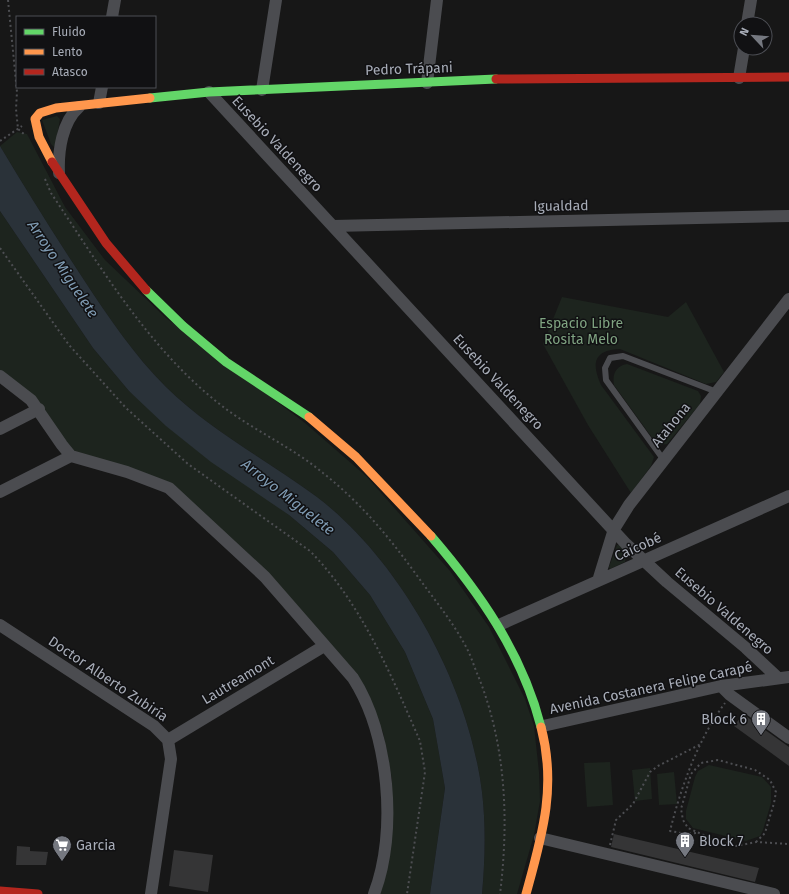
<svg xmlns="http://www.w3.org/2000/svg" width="789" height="894" viewBox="0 0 789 894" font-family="'Fira Sans',sans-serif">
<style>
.green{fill:#1d241e}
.water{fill:#2a3239}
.building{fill:#353536}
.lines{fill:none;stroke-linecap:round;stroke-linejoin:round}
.path{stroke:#4d4e52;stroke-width:2;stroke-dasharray:2 3;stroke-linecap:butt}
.lane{stroke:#4b4c50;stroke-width:6}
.street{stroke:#4b4c50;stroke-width:12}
.fast{stroke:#63d668;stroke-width:9}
.slow{stroke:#ff974d;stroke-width:9}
.jam{stroke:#b3261e;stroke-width:9}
.labels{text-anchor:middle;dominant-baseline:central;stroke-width:3;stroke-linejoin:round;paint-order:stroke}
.street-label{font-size:14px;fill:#a8adb8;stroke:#111113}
.park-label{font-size:14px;fill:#7fa381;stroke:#111113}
.poi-label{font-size:14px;fill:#a8adb8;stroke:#111113;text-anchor:start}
.water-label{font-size:15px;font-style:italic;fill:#7f9bb3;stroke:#111113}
</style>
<rect width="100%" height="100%" fill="#171717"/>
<path class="green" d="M57 116 60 119 55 148 51 144 42 120Z
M17 132 27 134 65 207 105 260 166 318 305 423 367 477 450 571 489 627 525 699 534 726 539 772 540 801 534 835 517 894H482C485 860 486 826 482 792 469 686 402 562 317 497 267 460 211 431 166 387 134 355 109 318 84 280 55 236 27 191 0 146Z
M0 211 93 348 129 391 289 515 333 552 370 595 405 652 433 719 445 788 430 894H378L391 834 392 779 383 732 358 678 170 486 74 452 0 372Z
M562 297 668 317 686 302 724 372 716 382 706 384 620 349C594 350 591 363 601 385L654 457 651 466 631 493 588 425 543 344Z
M627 364 698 391 701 396 700 404 667 444 660 445 656 443 614 385C612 374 616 366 627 364Z
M617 545H620C625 550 627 555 625 562L610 569 609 567Z
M610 762 613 805 587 807 584 763Z
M709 765 762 777 771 787V803L763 830 760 836 746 841 693 828 686 819V811L695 777 698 771Z
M650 768 652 799 635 801 632 770Z
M674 772 677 804 659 805 657 774Z"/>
<path class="water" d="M0 146C27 191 55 236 84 280 109 318 134 355 166 387 211 431 267 460 317 497 402 562 469 686 482 792 486 826 485 860 482 894H430L445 788 433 719 405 652 370 595 333 552 289 515 211 462 166 426 129 391 93 348 0 211Z"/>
<path class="building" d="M743 714 789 747V766L734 726Z
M614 834 759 868 755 882 611 847Z
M17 846 30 847V851L48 852 46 865H16Z
M174 850 213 855 208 892 169 886Z"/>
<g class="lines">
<path class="path" d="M8 0 17 92 16 109 18 129 25 135
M0 141 22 126
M45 179 51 193C100 266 147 346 217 402 250 429 291 446 323 473 362 504 389 537 418 577 434 599 452 621 465 645 471 655 474 667 479 678 506 747 509 820 500 894
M0 248 69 345 126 408 188 464 310 551C362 604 391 675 420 741L425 772 407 894
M696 833 687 834 670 831C681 787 698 739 725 703
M756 842 765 833 774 803 776 792 770 780 755 770 718 760 701 763 691 774 681 809 683 820 688 828 717 841 736 846 756 842 789 844
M610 845 616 820 633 804 650 772 658 766 701 744"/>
<path class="lane" d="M663 459 606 380 605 368 610 358 623 356 717 392"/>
<path class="street" d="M112 17 115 0
M747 24 751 0
M739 78 744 48
M427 83 437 0
M262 90 276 0
M209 92 626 544 667 582 746 648 778 678
M99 103 102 87
M59 173C58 151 62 122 79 107
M333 226 789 216
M0 376 31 400 62 445 71 456 127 472 169 488 265 577 353 678C389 734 398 832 374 894
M0 429 39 409
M0 492 71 456
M598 581 614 529 629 505 789 299
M0 625 154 726 168 740 171 759 151 894
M499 625 789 496
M721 686 730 695 789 738
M543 726 721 686 789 677
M168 740 324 646
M540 838 774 894"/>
<path class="fast" d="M150 98 209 92 496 79
M146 290 183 326 226 362 309 417
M431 536C480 593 522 653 541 727"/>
<path class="slow" d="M52 162 39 137 35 119 40 113 56 108 150 98
M309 417 356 457 431 536
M526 894C542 836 557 787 541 727"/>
<path class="jam" d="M496 79 789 77
M52 162 106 243 146 290
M0 891 38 894"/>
</g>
<defs>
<symbol id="building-pin" viewBox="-11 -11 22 30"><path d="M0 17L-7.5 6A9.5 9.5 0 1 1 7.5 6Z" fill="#757880" stroke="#111113"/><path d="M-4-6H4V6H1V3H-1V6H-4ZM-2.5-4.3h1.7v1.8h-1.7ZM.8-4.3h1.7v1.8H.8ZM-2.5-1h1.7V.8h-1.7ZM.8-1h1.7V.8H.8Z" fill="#fff"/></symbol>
<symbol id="supermarket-pin" viewBox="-11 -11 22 30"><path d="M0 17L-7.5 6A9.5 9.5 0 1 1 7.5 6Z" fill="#757880" stroke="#111113"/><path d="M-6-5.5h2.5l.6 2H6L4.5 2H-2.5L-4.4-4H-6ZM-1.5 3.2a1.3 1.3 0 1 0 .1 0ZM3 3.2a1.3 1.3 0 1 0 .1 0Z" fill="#fff"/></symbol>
</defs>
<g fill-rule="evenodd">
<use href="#building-pin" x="750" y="708" width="22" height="30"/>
<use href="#building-pin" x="674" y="830" width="22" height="30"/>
<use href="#supermarket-pin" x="51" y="834" width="22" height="30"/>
</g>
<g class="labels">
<g class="street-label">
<text transform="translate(409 69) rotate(-2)">Pedro Trápani</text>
<text transform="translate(277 144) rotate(47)">Eusebio Valdenegro</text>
<text transform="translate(561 206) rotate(-1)">Igualdad</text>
<text transform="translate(498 382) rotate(47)">Eusebio Valdenegro</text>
<text transform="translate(671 425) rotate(-51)">Atahona</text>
<text transform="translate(638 547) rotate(-24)">Caicobé</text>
<text transform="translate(724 611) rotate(41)">Eusebio Valdenegro</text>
<text transform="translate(108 679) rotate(34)">Doctor Alberto Zubiría</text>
<text transform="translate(238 680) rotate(-31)">Lautreamont</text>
<text transform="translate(651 688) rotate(-12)">Avenida Costanera Felipe Carapé</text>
</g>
<g class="park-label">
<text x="581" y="323">Espacio Libre<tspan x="581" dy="16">Rosita Melo</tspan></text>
</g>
<g class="poi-label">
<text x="747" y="719" text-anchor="end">Block 6</text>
<text x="699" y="841">Block 7</text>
<text x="76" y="845">Garcia</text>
</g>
<g class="water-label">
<text transform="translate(63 269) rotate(56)">Arroyo Miguelete</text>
<text transform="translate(288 497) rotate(38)">Arroyo Miguelete</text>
</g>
</g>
<rect x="16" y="16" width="140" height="72" fill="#111113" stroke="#4d4f55"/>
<rect x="24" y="29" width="20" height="6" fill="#63d668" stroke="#4d4f55"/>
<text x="52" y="36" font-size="12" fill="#a8adb8">Fluido</text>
<rect x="24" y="49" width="20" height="6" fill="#ff974d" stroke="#4d4f55"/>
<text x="52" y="56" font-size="12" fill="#a8adb8">Lento</text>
<rect x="24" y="69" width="20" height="6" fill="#b3261e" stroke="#4d4f55"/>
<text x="52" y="76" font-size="12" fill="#a8adb8">Atasco</text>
<g transform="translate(753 36) rotate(296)"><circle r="19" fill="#111113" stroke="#4d4f55"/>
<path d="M0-3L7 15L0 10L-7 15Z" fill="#757880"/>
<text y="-6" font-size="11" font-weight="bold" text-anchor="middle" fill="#a8adb8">N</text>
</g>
</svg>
